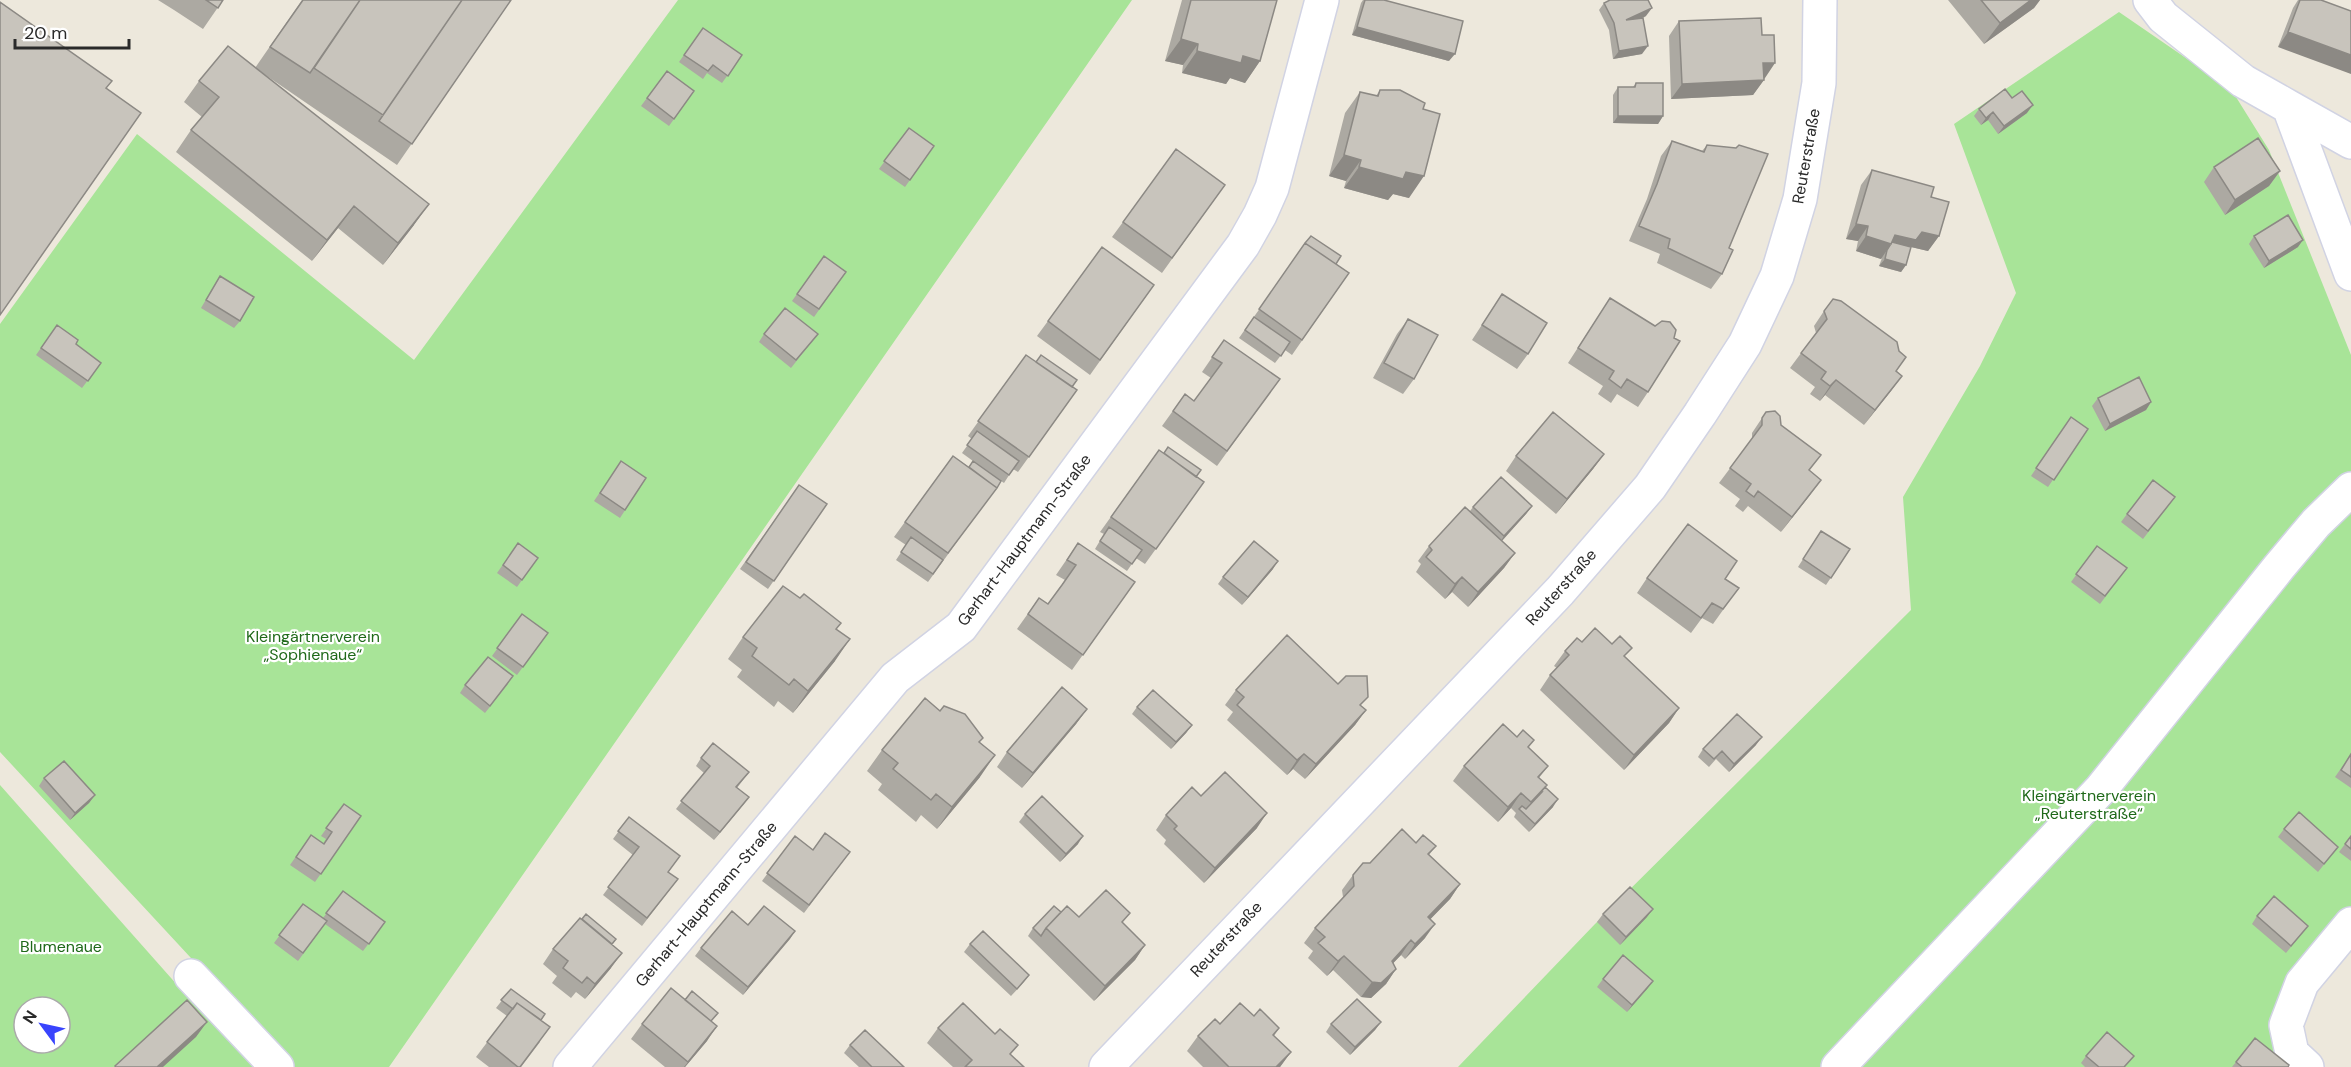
<svg xmlns="http://www.w3.org/2000/svg" width="2351" height="1067" viewBox="0 0 2351 1067" font-family="'DM Sans',sans-serif">
<style>
.green{fill:#a8e498;fill-rule:evenodd}
.lines{fill:none;stroke-linecap:round;stroke-linejoin:round}
.minor-casing{stroke:#d1d3e3;stroke-width:36}
.minor{stroke:#fff;stroke-width:33}
.wall{fill:#aca9a2}
.shaded-wall{fill:#8c8984}
.building{fill:#c8c4bc;stroke:#8c8984;stroke-width:1.5}
.labels{text-anchor:middle;dominant-baseline:central;stroke-width:4.5;stroke-linejoin:round;paint-order:stroke}
.street-label{font-size:16px;fill:#2a2a2a;stroke:#fff}
.park-label{font-size:16px;fill:#1f6919;stroke:#fff}
</style>
<rect width="100%" height="100%" fill="#ede8dc"/>
<path class="green" d="M678 0H1132L389 1067H288L191 958 0 752V324L137 134 414 360Z
M2119 12 2231 89 2269 150 2351 355V920L2282 1026 2308 1067H1458L1595 924 1911 610 1903 497 1980 366 2016 293 1954 124Z
M0 785 179 987 257 1067H0ZM24 1007H60V1043H24Z"/>
<g class="lines">
<defs>
<path id="minor" d="M2150 0 2163 17 2243 81 2289 107 2351 274
M2289 107 2351 142
M191 976 277 1067
M570 1067 895 678 961 627 1243 245 1260 215 1272 188 1322 0
M1106 1067 1560 591 1650 487 1700 414 1745 344 1777 276 1800 199 1819 83 1820 0
M1838 1067 2101 789 2279 567 2316 523 2351 489
M2307 1067 2292 1053 2286 1025 2302 983 2351 924"/>
</defs>
<use href="#minor" class="minor-casing"/>
<use href="#minor" class="minor"/>
</g>
<path class="wall" d="M158 0H223L203 29 174 10V9V10Z
M302 0H511L397 165 261 72 414 225 383 265 338 228 312 261 176 152 191 130 202 117 184 102 199 81 255 68Z
M1182 0H1277L1260 61 1245 83 1230 78 1226 84 1182 73 1183 65 1165 61Z
M1363 0H1384L1449 61 1352 35 1361 3Z
M1948 0H2040L2034 8 1984 44Z
M2298 0H2321L2278 47 2293 8Z
M1604 3 1646 16 1643 18 1642 54 1613 59 1609 30 1599 10Z
M1679 21 1765 78 1753 95 1671 99 1669 36Z
M703 28 742 55 722 83 707 73 703 79 679 62Z
M667 71 694 91 669 126 641 106Z
M1636 83 1663 116 1658 124 1613 123V95L1618 87H1633Z
M1380 90 1423 109 1409 198 1393 194 1388 200 1344 188 1346 181 1329 176 1345 113 1360 92 1376 96Z
M2012 98 2027 113 1998 134 1988 120 1981 125 1974 116 1979 109Z
M909 128 934 146 905 187 879 169Z
M1672 141 1702 151 1707 145 1729 248 1722 274 1711 289 1657 263 1660 254 1629 241 1647 199 1661 156Z
M2214 167 2280 171 2269 186 2225 215 2204 182Z
M1872 170 1931 197 1939 236 1928 251 1911 247 1906 265 1901 272 1879 266 1882 258 1881 259 1856 251 1858 241 1846 239 1861 185Z
M1225 185 1162 273 1112 237 1123 222Z
M1311 236 1336 264 1349 273 1292 355 1285 350 1275 363 1239 338Z
M2254 236 2298 247 2264 268 2249 244Z
M824 256 846 272 814 317 792 301Z
M220 276 240 321 234 328 201 308Z
M1154 285 1090 375 1037 336 1048 321Z
M1502 294 1528 354 1517 369 1472 340Z
M1610 298 1648 392 1638 407 1617 394 1611 403 1598 394 1603 386 1568 363Z
M1824 311 1899 351 1906 357 1896 371 1902 376 1864 425 1825 395 1820 401 1810 394 1815 387 1790 368 1816 333 1814 326Z
M1408 319 1414 379 1403 394 1373 378 1397 334Z
M57 325 76 344 101 363 82 388 36 355Z
M764 334H818L791 368 759 342Z
M1224 340 1280 379 1217 466 1162 426 1185 394 1194 401 1211 378 1202 372Z
M1026 355 1077 390 1018 472 1013 469 1004 483 973 461 1001 481 928 582 896 560 906 545 894 537 953 456 969 467 973 461 962 453 972 439 968 436Z
M2098 398 2151 402 2146 410 2105 431 2092 406Z
M1766 412 1781 425 1809 471 1810 495 1781 532 1748 506 1743 512 1735 506 1740 499 1719 483 1752 439V433Z
M2071 417 2088 429 2048 487 2031 476Z
M1159 450 1204 482 1145 564 1136 558 1127 571 1095 549 1104 534 1100 532Z
M1604 454 1593 469 1556 514 1506 471 1516 456Z
M621 461 646 478 620 518 594 501Z
M799 485 827 504 768 589 740 569Z
M2169 505 2143 539 2121 522 2127 514Z
M1532 506 1526 514 1502 541 1515 553 1504 568 1468 607 1452 592 1445 599 1416 572 1421 564 1418 561 1429 546 1470 511 1473 507Z
M1821 531 1850 549 1826 585 1798 567Z
M518 543 538 558 517 587 497 573Z
M1078 543 1135 582 1072 670 1017 629 1039 598 1048 604 1065 580 1056 575Z
M2097 546 2127 568 2100 604 2071 582Z
M1273 569 1242 605 1218 584 1223 577Z
M1647 578 1725 579 1728 603 1713 624 1702 618 1691 633 1637 593Z
M522 614 548 633 517 675 492 656Z
M836 629 835 661 793 713 778 701 774 707 737 677 742 670 728 659 743 637Z
M1582 642 1612 644 1679 708 1669 723 1624 770 1540 690 1550 675 1557 668 1554 666 1565 651Z
M508 684 485 713 460 693 465 685Z
M1236 690 1361 706 1366 710 1355 725 1305 779 1293 769 1287 775 1227 720 1233 712 1225 705Z
M1137 707 1192 725 1186 733 1171 749 1132 714Z
M1087 709 1076 724 1022 788 997 767 1007 752Z
M980 743V777L937 829 921 815 916 822 878 790 882 784 867 771 882 750Z
M1756 745 1729 772 1716 759 1709 767 1698 757 1703 749Z
M1528 747 1548 766 1539 778 1546 787 1553 807 1529 832 1514 817 1516 813 1511 808 1498 822 1453 781 1464 766Z
M2351 754V788L2335 777Z
M701 758 749 772 737 788 749 797 714 840 676 809 704 773 696 766Z
M44 778 95 795 89 803 70 820 39 786Z
M1201 796 1257 828 1204 883 1164 844 1166 840 1156 830 1166 815Z
M344 804 361 816 315 882 290 865 311 835 323 844 326 839 321 836Z
M1025 814 1078 844 1060 862 1019 822Z
M629 817 668 872 678 879 642 926 603 895 633 855 613 839Z
M2284 829 2338 847 2318 872 2278 837Z
M795 836 813 850 850 852 804 913 762 881Z
M2351 836V861L2339 852Z
M1416 843 1436 846 1429 855 1460 884 1450 899 1430 919 1425 938 1405 959 1401 955 1393 963 1396 969 1386 984 1371 998 1361 997 1333 970 1327 976 1308 958 1313 951 1304 943 1315 928 1343 897 1342 890 1353 875 1370 863Z
M343 891 385 922 363 951 325 924 298 961 274 943 303 904 323 918Z
M1061 912 1079 917 1123 923 1145 945 1135 960 1094 1001 1028 936 1033 928Z
M1603 914 1647 917 1620 945 1597 922Z
M2257 916 2308 926 2286 953 2252 924Z
M748 925 795 931 743 995 695 956 701 948Z
M616 939 612 945 611 968 585 999 576 992 571 998 552 983 557 976 543 964 553 949Z
M970 944 1029 975 1024 982 1011 996 964 952Z
M1603 979 1653 981 1647 989 1627 1012 1597 987Z
M511 989 541 1021 540 1042 521 1067H489L476 1057 507 1016 496 1008Z
M1254 1016 1279 1028 1274 1036 1291 1052 1280 1067H1203L1187 1051 1198 1036 1220 1024Z
M712 1022 707 1041 685 1067H665L631 1039 642 1024Z
M1381 1022 1375 1030 1350 1055 1326 1032 1331 1024Z
M938 1028 1011 1055 1024 1067H953L927 1043Z
M2255 1038 2288 1067H2232Z
M850 1045 904 1067H859L844 1053Z
M2086 1056H2134L2125 1067H2085L2081 1063Z"/>
<path class="shaded-wall" d="M2031 0H2040L2034 8 1984 44 2000 23Z
M1652 8 1646 16 1620 28 1626 20Z
M1357 27 1455 54 1449 61 1352 35Z
M2288 32 2351 55V74L2278 47Z
M1181 39 1198 44 1183 65 1165 61Z
M1648 46 1642 54 1613 59 1619 51Z
M1197 51 1243 56 1260 61 1245 83 1230 78 1226 84 1182 73Z
M1763 63H1775L1765 78H1753Z
M1764 80 1753 95 1671 99 1682 84Z
M2033 105 2027 113 1998 134 2004 126Z
M1993 112 1988 120 1981 125 1986 118Z
M1618 116H1663L1658 124 1613 123Z
M1344 155 1361 160 1346 181 1329 176Z
M1359 167 1406 172 1424 176 1409 198 1393 194 1388 200 1344 188Z
M2280 171 2269 186 2225 215 2235 200Z
M429 204 414 225 383 265 398 243Z
M354 206 338 228 312 261 327 240Z
M1856 224 1868 226 1858 241 1846 239Z
M1922 232 1939 236 1928 251 1911 247 1905 255 1887 250 1881 259 1856 251 1866 236 1895 235Z
M2303 240 2298 247 2264 268 2269 261Z
M1885 259 1906 265 1901 272 1879 266Z
M1902 376 1891 391 1864 425 1875 410Z
M1836 380 1825 395 1820 401 1830 386Z
M2151 402 2146 410 2105 431 2110 424Z
M1604 454 1593 469 1556 514 1567 499Z
M1821 480 1810 495 1781 532 1792 517Z
M1532 506 1526 514 1499 544 1504 536Z
M1515 553 1504 568 1468 607 1478 592Z
M1278 561 1273 569 1242 605 1248 597Z
M1462 577 1452 592 1445 599 1455 584Z
M850 639 835 661 793 713 808 691Z
M1679 708 1669 723 1624 770 1634 755Z
M1087 709 1076 724 1022 788 1033 773Z
M1366 710 1355 725 1305 779 1316 764Z
M1192 725 1186 733 1171 749 1176 742Z
M1762 737 1756 745 1729 772 1734 764Z
M1304 754 1293 769 1287 775 1297 760Z
M995 755 980 777 937 829 952 807Z
M1521 793 1511 808 1498 822 1508 807Z
M95 795 89 803 70 820 75 813Z
M749 797 743 805 714 840 720 832Z
M1558 799 1553 807 1529 832 1535 824Z
M1267 813 1257 828 1204 883 1215 868Z
M1083 836 1078 844 1060 862 1066 854Z
M1460 884 1450 899 1418 932 1428 917Z
M1653 909 1647 917 1620 945 1626 937Z
M1435 924 1425 938 1405 959 1415 944Z
M795 931 790 939 743 995 748 987Z
M1411 940 1401 955 1381 976 1392 961Z
M1145 945 1135 960 1094 1001 1105 986Z
M622 953 611 968 585 999 595 984Z
M1344 956 1333 970 1327 976 1338 961Z
M1396 969 1386 984 1371 998 1361 997 1372 982Z
M1653 981 1647 989 1627 1012 1632 1005Z
M207 1022 196 1037 163 1067H157Z
M1381 1022 1375 1030 1350 1055 1355 1047Z
M717 1026 707 1041 685 1067H684Z
M1291 1052 1280 1067H1276Z"/>
<path class="building" d="M206 0H223L218 8Z
M303 0H360L310 73 270 47Z
M360 0H462L383 115 314 68Z
M462 0H511L412 144 379 121Z
M1191 0H1277L1260 61 1243 56 1241 63 1197 51 1198 44 1181 39Z
M1365 0H1384L1463 21 1455 54 1357 27Z
M1610 0H1648L1652 8 1626 20 1643 18 1648 46 1619 51 1614 23 1604 3Z
M1981 0H2031L2000 23Z
M2300 0H2321L2351 11V55L2288 32Z
M0 2 112 81 106 88 141 113 0 315Z
M1761 18 1762 35H1774L1775 63H1763L1764 80 1682 84 1679 21Z
M703 28 742 55 728 76 713 65 708 71 684 55Z
M228 46 429 204 398 243 354 206 327 240 191 130 219 97 199 81Z
M667 71 694 91 674 119 647 98Z
M1636 83H1663V116H1618V87H1635Z
M2005 89 2012 98 2022 91 2033 105 2004 126 1993 112 1986 118 1979 109Z
M1380 90H1400L1425 103 1423 109 1440 114 1424 176 1406 172 1403 179 1359 167 1361 160 1344 155 1360 92 1378 96Z
M909 128 934 146 910 180 884 161Z
M2258 138 2280 171 2235 200 2214 167Z
M1672 141 1704 152 1707 145 1736 148 1739 145 1768 154 1729 248 1733 250 1722 274 1668 248 1670 239 1639 226 1657 184Z
M1176 149 1225 185 1172 258 1123 222Z
M1872 170 1934 187 1931 197 1949 202 1939 236 1922 232 1916 240 1895 235 1891 244 1866 236 1868 226 1856 224Z
M2288 215 2303 240 2269 261 2254 236Z
M1311 236 1341 256 1336 264 1305 243Z
M1892 242 1911 247 1906 265 1885 259 1887 250Z
M1305 243 1349 273 1302 340 1259 309Z
M1102 247 1154 285 1100 360 1048 321Z
M824 256 846 272 819 309 797 294Z
M220 276 254 297 240 321 206 300Z
M1502 294 1547 323 1528 354 1482 325Z
M1610 298 1655 326 1662 321 1670 322 1676 330 1674 338 1680 341 1648 392 1627 379 1621 388 1609 379 1614 371 1578 348Z
M1833 299 1841 301 1897 342 1899 351 1906 357 1896 371 1902 376 1875 410 1836 380 1830 386 1821 379 1826 372 1801 353 1827 319 1824 311Z
M785 308 818 334 796 360 764 334Z
M1254 317 1290 342 1281 356 1245 330Z
M1408 319 1438 335 1414 379 1384 363Z
M57 325 78 340 76 344 101 363 88 381 41 348Z
M1224 340 1280 379 1227 451 1173 411 1185 394 1194 401 1222 363 1212 357Z
M1026 355 1077 390 1029 457 978 421Z
M1041 355 1077 380 1072 387 1036 362Z
M2139 377 2151 402 2110 424 2098 398Z
M1775 411 1780 416 1781 425 1821 455 1809 470 1821 480 1792 517 1758 491 1754 497 1746 491 1751 484 1730 468 1762 425V418L1766 412Z
M1553 412 1604 454 1567 499 1516 456Z
M2071 417 2088 429 2054 480 2036 468Z
M977 431 1019 461 1009 475 967 445Z
M1168 447 1201 470 1196 477 1164 453Z
M1159 450 1204 482 1156 549 1111 517Z
M953 456 997 488 948 553 905 522Z
M621 461 646 478 625 510 600 493Z
M973 461 1001 481 997 488 969 467Z
M1501 477 1532 506 1504 536 1473 507Z
M2153 480 2175 497 2148 531 2127 514Z
M799 485 827 504 774 581 746 562Z
M1465 507 1515 553 1478 592 1462 577 1455 584 1426 557 1432 550 1429 546Z
M1688 524 1737 561 1725 579 1739 588 1723 609 1712 603 1701 618 1647 578Z
M1109 527 1142 550 1132 564 1100 541Z
M1821 531 1850 549 1831 578 1803 559Z
M911 537 943 560 933 574 901 552Z
M1254 541 1278 561 1248 597 1223 577Z
M518 543 538 558 522 580 503 565Z
M1078 543 1135 582 1083 655 1028 614 1039 598 1048 604 1062 585 1076 565 1067 560Z
M2097 546 2127 568 2105 596 2076 574Z
M783 586 800 598 804 594 841 623 836 629 850 639 808 691 794 679 789 685 752 656 757 648 743 637Z
M522 614 548 633 523 667 497 648Z
M1595 628 1612 644 1620 636 1632 648 1624 656 1679 708 1634 755 1550 675 1569 655 1565 651 1577 638 1582 642Z
M1287 635 1338 684 1346 676H1367L1368 697 1360 705 1366 710 1316 764 1304 754 1297 760 1237 705 1244 697 1236 690Z
M488 657 513 676 490 706 465 685Z
M1062 687 1087 709 1033 773 1007 752Z
M1153 690 1192 725 1176 742 1137 707Z
M925 698 940 711 944 706 965 714 983 738 979 742 995 755 952 807 936 794 931 800 893 769 898 763 882 750Z
M1737 714 1762 737 1734 764 1722 751 1714 759 1703 749Z
M1503 724 1517 737 1523 730 1534 740 1528 747 1548 766 1538 777 1547 785 1531 802 1521 793 1508 807 1464 766Z
M713 743 749 772 736 787 749 797 720 832 681 801 710 766 701 758Z
M2351 754V777L2341 770Z
M64 761 95 795 75 813 44 778Z
M1225 772 1267 813 1215 868 1174 829 1177 826 1166 815 1192 787 1201 796Z
M1545 787 1558 799 1535 824 1519 809 1522 806 1526 809 1542 792H1541Z
M1042 796 1083 836 1066 854 1025 814Z
M344 804 361 816 321 874 296 857 311 835 324 844 332 832 326 828Z
M2299 812 2338 847 2324 864 2284 829Z
M629 817 680 856 668 872 678 879 647 918 608 887 639 847 618 831Z
M1402 829 1416 843 1423 835 1436 846 1428 854 1460 884 1428 917 1435 924 1415 944 1411 940 1392 961 1396 969 1381 983 1372 982 1344 956 1338 961 1318 943 1325 937 1315 928 1354 886 1353 875 1363 863H1370Z
M825 833 850 852 809 905 767 873 795 836 813 850Z
M2351 836V849L2345 844Z
M1630 887 1653 909 1626 937 1603 914Z
M1106 890 1130 913 1122 922 1145 945 1105 986 1046 928 1067 906 1079 917Z
M343 891 385 922 369 944 326 913Z
M2274 896 2308 926 2291 946 2257 916Z
M303 904 327 921 303 953 279 935Z
M764 906 795 931 748 987 701 948 732 911 748 925Z
M1054 906 1061 912 1046 928 1041 936 1033 928Z
M586 914 616 939 612 944 582 919Z
M580 918 622 953 595 984 587 977 582 983 563 968 568 961 553 949Z
M983 931 1029 975 1017 989 970 944Z
M1623 955 1653 981 1632 1005 1603 979Z
M671 988 717 1026 688 1062 642 1024Z
M511 989 545 1014 541 1020 517 1003 513 1009 501 1000Z
M692 991 718 1013 711 1021 685 1000Z
M1357 999 1381 1022 1355 1047 1331 1024Z
M187 1000 207 1022 157 1067H116L115 1066Z
M517 1003 550 1027 520 1067H518L487 1042Z
M963 1003 995 1034 1000 1029 1018 1045 1010 1054 1024 1067H965L972 1060 938 1028Z
M1240 1003 1254 1016 1260 1009 1279 1028 1273 1035 1291 1052 1276 1067H1229L1198 1036 1215 1019 1220 1024Z
M865 1030 904 1067H872L850 1045Z
M2107 1032 2134 1056 2124 1067H2099L2086 1056Z
M2255 1038 2289 1065 2288 1067H2242L2236 1062Z"/>
<g class="labels">
<g class="street-label">
<text transform="translate(1806 156) rotate(-80)">Reuterstraße</text>
<text transform="translate(1024 540) rotate(-53)">Gerhart-Hauptmann-Straße</text>
<text transform="translate(1561 587) rotate(-48)">Reuterstraße</text>
<text transform="translate(706 904) rotate(-50)">Gerhart-Hauptmann-Straße</text>
<text transform="translate(1226 939) rotate(-47)">Reuterstraße</text>
</g>
<g class="park-label">
<text x="313" y="636">Kleingärtnerverein<tspan x="313" dy="18">„Sophienaue“</tspan></text>
<text x="2089" y="795">Kleingärtnerverein<tspan x="2089" dy="18">„Reuterstraße“</tspan></text>
<text x="61" y="946">Blumenaue</text>
</g>
</g>
<g transform="translate(42 1025) rotate(303)"><circle r="28" fill="#ffffff" stroke="#aaaaaa" stroke-width="1.5"/>
<path d="M0-4.5L10 22L0 15L-10 22Z" fill="#3944fd"/>
<text y="-9" font-size="16" font-weight="bold" text-anchor="middle" fill="#2a2a2a">N</text>
</g>
<path d="M15 39v9h114v-9" fill="none" stroke="#2a2a2a" stroke-width="3"/>
<text x="24" y="39" font-size="18" fill="#2a2a2a" stroke="#ffffff" stroke-width="4.5" paint-order="stroke">20 m</text>
</svg>
